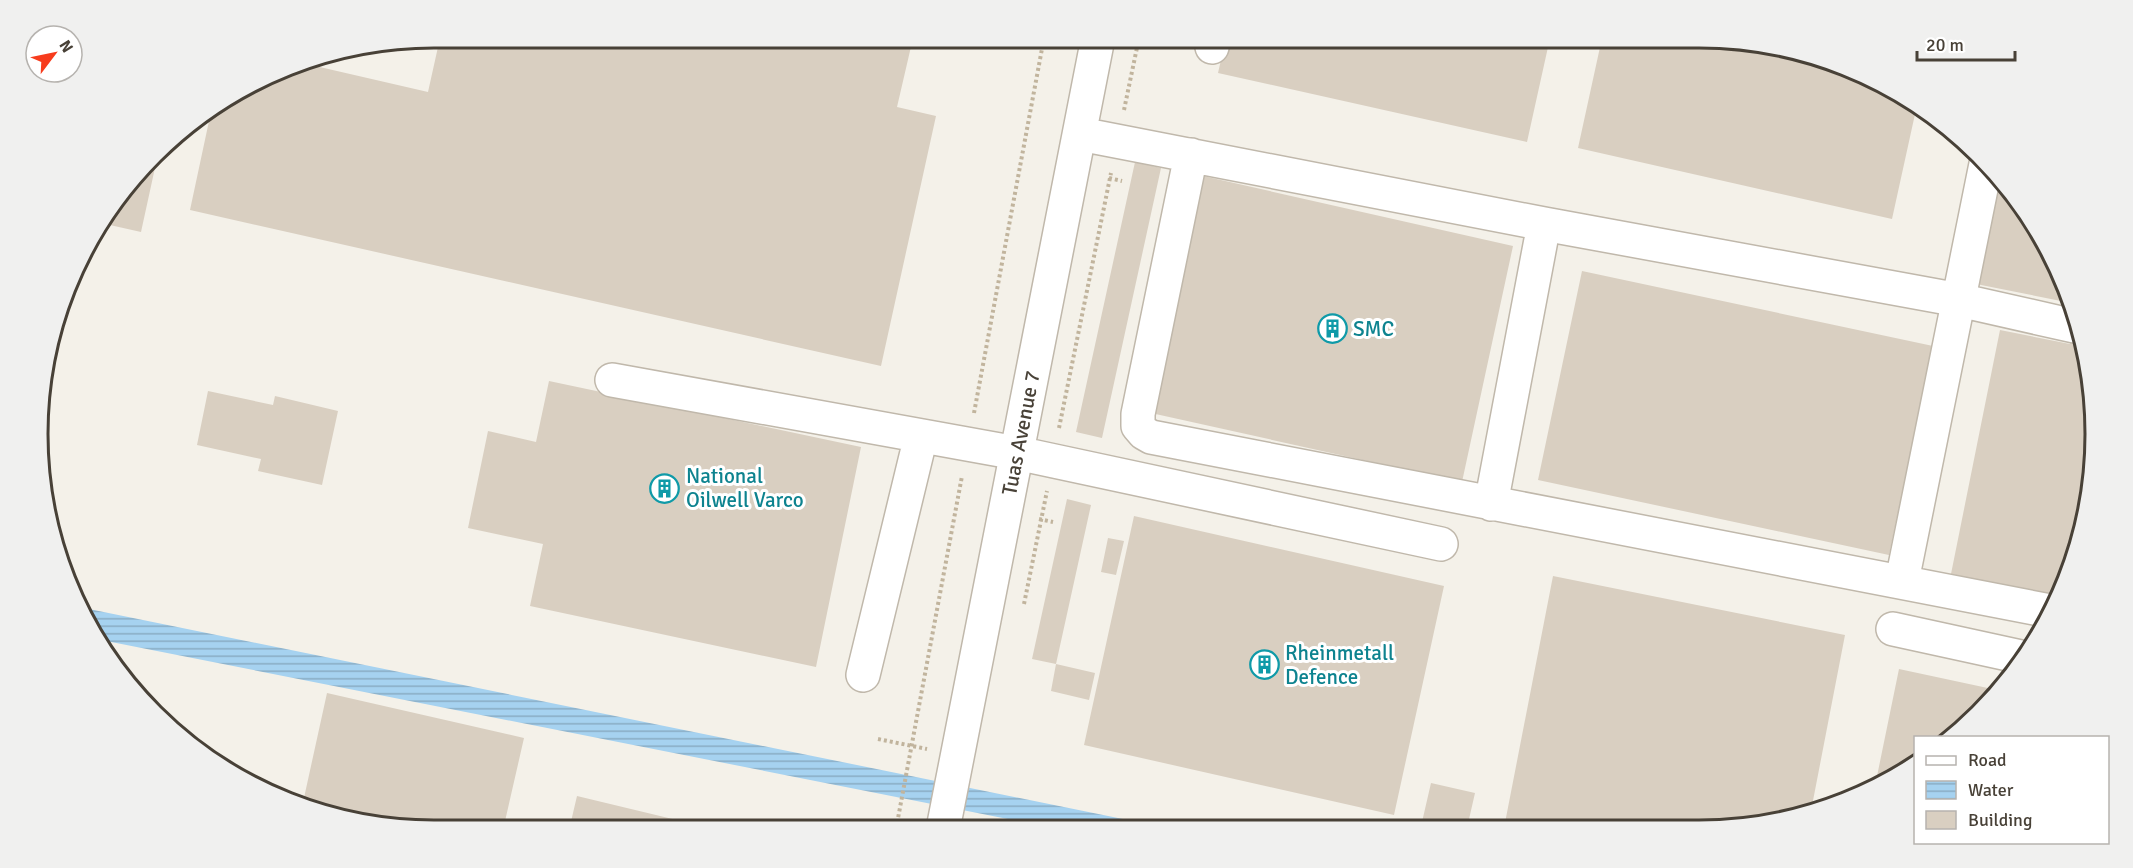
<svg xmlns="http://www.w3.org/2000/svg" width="2133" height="868" viewBox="0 0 2133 868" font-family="Signika,sans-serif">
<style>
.water{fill:url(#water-rules)}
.building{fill:#d9cfc1}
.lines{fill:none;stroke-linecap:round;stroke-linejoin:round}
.minor-casing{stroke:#c0b8ab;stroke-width:36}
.path{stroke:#c1b49d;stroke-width:4;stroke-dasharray:3 3;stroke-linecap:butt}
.minor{stroke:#fff;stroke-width:33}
.labels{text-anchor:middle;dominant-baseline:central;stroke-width:6;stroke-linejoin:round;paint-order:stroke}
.culture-label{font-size:21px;fill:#0d838f;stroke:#fff;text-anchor:start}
.street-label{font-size:21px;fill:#484137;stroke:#fff}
.rim{fill:none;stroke:#484137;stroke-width:3}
</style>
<defs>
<pattern id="water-rules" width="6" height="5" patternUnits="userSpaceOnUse" patternTransform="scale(1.5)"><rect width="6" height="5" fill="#a6d2f0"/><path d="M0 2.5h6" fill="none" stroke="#89acc3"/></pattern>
</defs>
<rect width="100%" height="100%" fill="#f4f1e9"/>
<path class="water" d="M79 607 1172 829H1059L96 639Z"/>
<path class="building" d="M440 38H913L897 107 936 116 881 366 190 210 212 107 236 90 298 62 428 92Z
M1226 38H1550L1527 142 1218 73Z
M1602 38H1699L1826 58 1897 90 1917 105 1892 219 1578 148Z
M158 154 141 232 101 223Z
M1135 162 1161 168 1102 438 1076 432Z
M1203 176 1513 246 1462 482 1151 413Z
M1992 180 2004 182 2013 192 2054 258 2071 303 1971 283Z
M1582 271 1933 346 1889 555 1538 480Z
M2076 314 2082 331 2095 408 2092 485 2075 561 2057 596 1951 574 2000 330 2070 344Z
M549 381 861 447 816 667 530 606 543 544 468 528 488 431 536 442Z
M208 391 273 405 275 396 338 411 322 485 258 471 261 459 197 445Z
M1067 499 1091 505 1056 664 1032 659Z
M1134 516 1444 586 1394 815 1084 745Z
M1108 538 1124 541 1116 575 1101 572Z
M1553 576 1845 635 1811 811 1751 827 1504 828Z
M1056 664 1095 673 1089 700 1051 691Z
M1899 669 1997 690 1960 732 1952 738H1916V760L1875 786Z
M327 693 524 738 503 830H434L307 810 302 807Z
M1431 783 1475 793 1467 828H1448L1422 822Z
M577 796 685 822 684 830H569Z"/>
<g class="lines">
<defs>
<path id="minor" d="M1212 47 1214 38
M1080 134 1544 224 1959 300 2074 326
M1191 155 1138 414V426L1144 433 1151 437 2050 611
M612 380 1017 453 1441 544
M1491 504 1544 224
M1902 581 1986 164
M1893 629 2026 658
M863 675 921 436
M943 829 1098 38"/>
</defs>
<use href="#minor" class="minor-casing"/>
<path class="path" d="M1124 110 1139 38
M1109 178 1122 181
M974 413 1044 38
M1059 428 1111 173
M1039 519 1053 522
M1024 604 1047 491
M878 739 927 749
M896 829 962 476"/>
<use href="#minor" class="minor"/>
</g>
<defs>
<symbol id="building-ring" viewBox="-11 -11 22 22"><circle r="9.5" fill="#fff" stroke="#0f9aa8" stroke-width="1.5"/><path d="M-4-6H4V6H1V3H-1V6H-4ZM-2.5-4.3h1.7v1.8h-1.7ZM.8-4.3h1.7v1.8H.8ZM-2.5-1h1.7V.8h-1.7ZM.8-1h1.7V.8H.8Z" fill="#0f9aa8"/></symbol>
</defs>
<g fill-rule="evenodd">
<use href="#building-ring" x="1316" y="312" width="33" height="33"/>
<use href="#building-ring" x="648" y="472" width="33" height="33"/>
<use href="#building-ring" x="1248" y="648" width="33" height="33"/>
</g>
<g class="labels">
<g class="culture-label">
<text x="1353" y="329">SMC</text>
<text x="686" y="476">National<tspan x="686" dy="24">Oilwell Varco</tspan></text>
<text x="1285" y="653">Rheinmetall<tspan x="1285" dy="24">Defence</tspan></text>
</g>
<g class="street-label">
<text transform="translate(1021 433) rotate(-79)">Tuas Avenue 7</text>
</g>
</g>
<path d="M0 0H2133V868H0ZM434 48H1699A386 386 0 0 1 2085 434V434A386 386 0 0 1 1699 820H434A386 386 0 0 1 48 434V434A386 386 0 0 1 434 48Z" fill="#f0f0ef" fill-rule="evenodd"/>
<path class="rim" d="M434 48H1699A386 386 0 0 1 2085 434V434A386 386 0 0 1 1699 820H434A386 386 0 0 1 48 434V434A386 386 0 0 1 434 48Z"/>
<rect x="1914" y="736" width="195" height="108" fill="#ffffff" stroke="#b6b3af" stroke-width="1.5"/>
<rect x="1926" y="756" width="30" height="9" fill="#ffffff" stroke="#b6b3af" stroke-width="1.5"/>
<text x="1968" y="766" font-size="18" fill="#484137">Road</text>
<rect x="1926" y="781" width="30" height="18" fill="url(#water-rules)" stroke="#b6b3af" stroke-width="1.5"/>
<text x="1968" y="796" font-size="18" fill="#484137">Water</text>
<rect x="1926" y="811" width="30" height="18" fill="#d9cfc1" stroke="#b6b3af" stroke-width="1.5"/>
<text x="1968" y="826" font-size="18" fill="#484137">Building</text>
<g transform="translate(54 54) rotate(58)"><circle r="28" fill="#ffffff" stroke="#b6b3af" stroke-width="1.5"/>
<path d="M0-4.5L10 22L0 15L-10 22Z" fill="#f73c1d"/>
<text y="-9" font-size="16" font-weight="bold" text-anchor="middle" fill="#484137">N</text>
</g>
<path d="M1917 51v9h98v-9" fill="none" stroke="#484137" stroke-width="3"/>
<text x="1926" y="51" font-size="18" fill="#484137" stroke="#ffffff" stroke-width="4.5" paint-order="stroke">20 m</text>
</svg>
